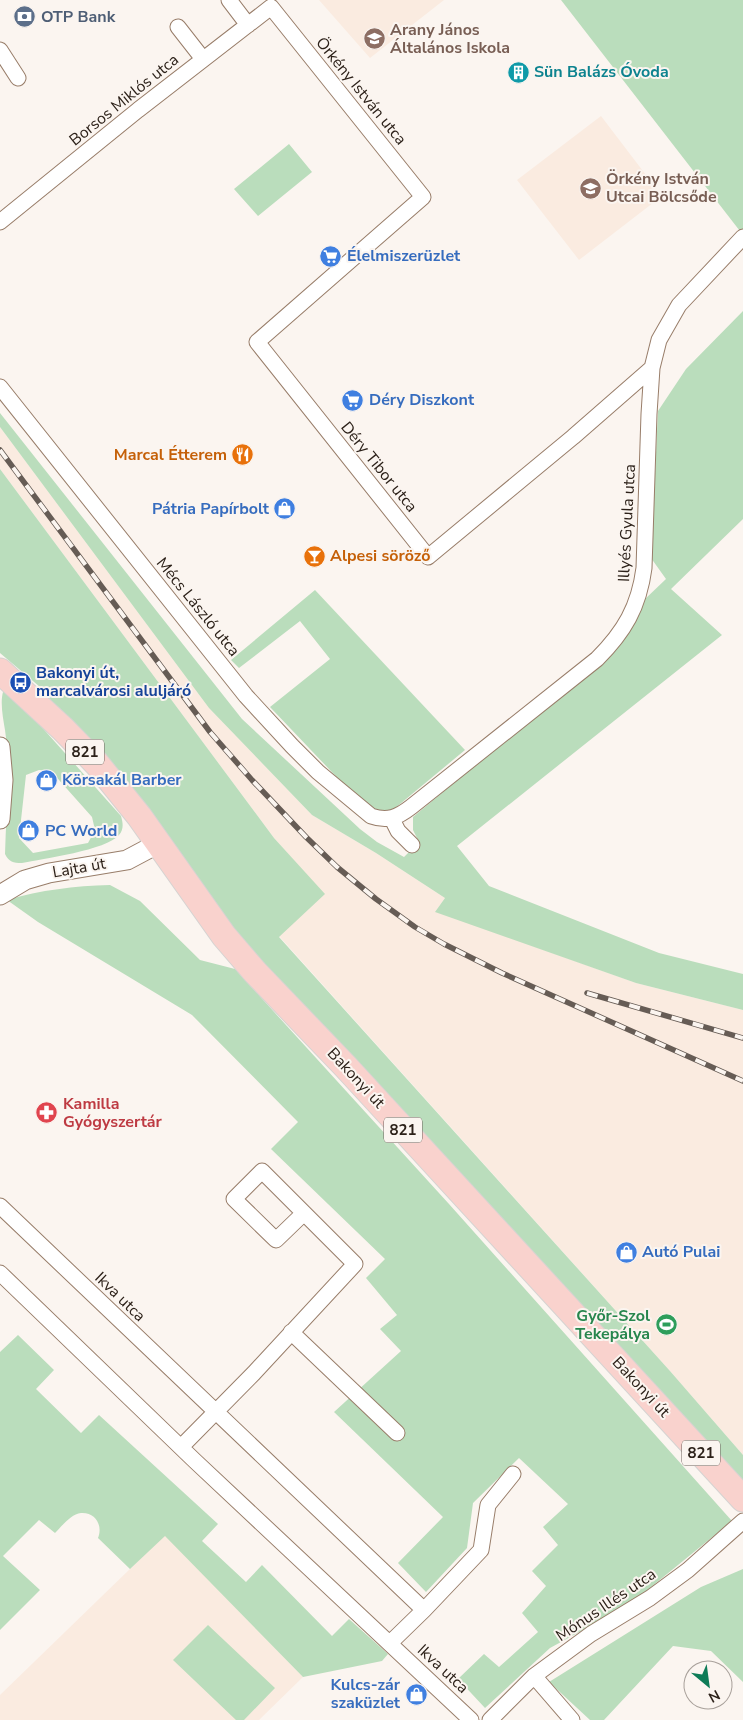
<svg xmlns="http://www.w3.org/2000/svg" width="743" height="1720" viewBox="0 0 743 1720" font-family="'Nunito Sans',sans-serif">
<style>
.built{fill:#faebe0}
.green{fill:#baddbc;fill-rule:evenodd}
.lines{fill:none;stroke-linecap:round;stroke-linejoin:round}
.minor-casing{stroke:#987d69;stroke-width:17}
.tertiary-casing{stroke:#987d69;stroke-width:21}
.primary-casing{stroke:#d5d3d1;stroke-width:27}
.minor{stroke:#fff;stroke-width:15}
.tertiary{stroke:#fff;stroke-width:19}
.primary{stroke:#f9d2cd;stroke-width:25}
.rail-casing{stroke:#665c55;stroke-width:5.5}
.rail{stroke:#fbf5f0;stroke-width:4;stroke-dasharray:11;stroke-linecap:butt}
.labels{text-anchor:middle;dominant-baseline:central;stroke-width:4;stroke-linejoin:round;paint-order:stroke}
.shield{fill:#fbf5f0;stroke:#6a615a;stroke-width:1}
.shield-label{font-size:15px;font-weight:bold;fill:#2c2119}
.service-label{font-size:16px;font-weight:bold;fill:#4e5e75;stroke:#fbf5f0;text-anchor:start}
.education-label{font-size:16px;font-weight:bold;fill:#785e54;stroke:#fbf5f0;text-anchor:start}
.culture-label{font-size:16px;font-weight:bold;fill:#0d838f;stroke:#fbf5f0;text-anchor:start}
.street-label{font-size:16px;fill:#2c2119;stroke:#fbf5f0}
.shop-label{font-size:16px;font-weight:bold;fill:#366cbe;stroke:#fbf5f0;text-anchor:start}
.food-label{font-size:16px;font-weight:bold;fill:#c56008;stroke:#fbf5f0;text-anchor:end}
.transit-label{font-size:16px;font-weight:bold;fill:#164399;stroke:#fbf5f0;text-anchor:start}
.health-label{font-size:16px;font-weight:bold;fill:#be3a42;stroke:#fbf5f0;text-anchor:start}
.leisure-label{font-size:16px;font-weight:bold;fill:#27864d;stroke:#fbf5f0;text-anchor:end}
</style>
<rect width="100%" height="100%" fill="#fbf5f0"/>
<path class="built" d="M319 0H444L370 58Z
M601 116 662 196 579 260 517 180Z
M0 427 209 708 312 815 376 853 445 898 436 911 636 983 743 1010V1455L670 1371 279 936 324 894 274 838 0 469Z
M165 1535 303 1677 259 1720H0V1695Z"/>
<path class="green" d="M561 0H743V235Z
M289 144 312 172 258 216 234 189Z
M743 311V519L671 589 722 635 457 846 489 886 659 953 743 974V1010L636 983 435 912 445 898 376 853 312 815 209 708 0 427V413L242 719 360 829 377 842 404 857 419 842 413 830V817L598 663 621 622 666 579 651 558 658 411 686 369Z
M0 469 274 838 325 894 279 937 670 1371 743 1455V1493L345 1067 40 687 0 653Z
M315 590 465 750 388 814 368 810 270 707 330 659 300 621 239 668 231 660Z
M3 692 10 693 15 697 121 816C123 823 124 829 119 835 107 850 42 859 22 863 13 863 9 862 5 854 6 812 11 771 5 730 3 718 0 703 3 692ZM39 770 51 771 92 817 95 830 88 843 33 853 19 838 26 775Z
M110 885 140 901 200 960 235 969 449 1204 732 1521 629 1605 550 1648 485 1708 458 1679 484 1654 499 1667 538 1632 522 1613 546 1586 532 1571 558 1545 543 1527 568 1504 519 1458 473 1503 467 1548 426 1592 398 1563 443 1517 334 1412 401 1351 380 1329 397 1315 366 1278 385 1259 271 1149 298 1122 192 1015 38 922 7 900C41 890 74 886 110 885Z
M18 1335 54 1370 36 1389 81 1433 99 1415 218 1524 202 1541 246 1582 262 1565 332 1636 349 1619 388 1654 382 1661 303 1677 165 1536 130 1569 98 1538C103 1526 96 1512 81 1513 71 1514 62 1526 55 1533L39 1520 3 1556 40 1590 0 1630V1352Z
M743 1569V1682L711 1651 673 1646 604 1720H590L549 1682 701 1587Z
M208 1625 275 1688 244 1720H236L173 1660Z"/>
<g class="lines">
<defs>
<path id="minor" d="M229 0 248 25
M178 27 203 59
M0 50 18 78
M0 222 138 110 271 7 423 197 257 342 428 557 573 437 652 368
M0 387 246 696 292 746 318 772 371 816C388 822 398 817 411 807L597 659C624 632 639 607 644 568L649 414 652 368 659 340 679 305 743 237
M392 819 398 831 412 845
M0 1206 424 1610
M0 1273 195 1461 471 1720
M291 1332 397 1433
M181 1447 254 1373 355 1264 262 1171 234 1199 276 1240 304 1213
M390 1643 424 1610 481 1550 488 1505 513 1474
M534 1676 572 1720
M490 1720 534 1676 591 1634 650 1598 688 1570 743 1521"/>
<path id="tertiary" d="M0 747 3 780 0 819
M0 895 25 880 49 873 127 860 159 843"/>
<path id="primary" d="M0 671 63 729 97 764 139 816 224 936 255 972 346 1067 743 1499"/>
</defs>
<use href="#minor" class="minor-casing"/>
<use href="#tertiary" class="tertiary-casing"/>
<use href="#primary" class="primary-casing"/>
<use href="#minor" class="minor"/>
<use href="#tertiary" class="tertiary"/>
<use href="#primary" class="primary"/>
<defs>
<path id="rail" d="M0 450 210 732 252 780 306 837 337 867 376 899 415 927 444 944 502 973 743 1081
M587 993 743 1038"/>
</defs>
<use href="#rail" class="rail-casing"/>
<use href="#rail" class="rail"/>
</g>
<defs>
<symbol id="bank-disc" viewBox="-11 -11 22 22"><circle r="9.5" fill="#5c6f8a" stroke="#fbf5f0"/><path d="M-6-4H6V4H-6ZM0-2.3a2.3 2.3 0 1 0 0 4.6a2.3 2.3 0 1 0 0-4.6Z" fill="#fff"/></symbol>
<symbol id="school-disc" viewBox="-11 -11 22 22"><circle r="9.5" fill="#8d6e63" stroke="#fbf5f0"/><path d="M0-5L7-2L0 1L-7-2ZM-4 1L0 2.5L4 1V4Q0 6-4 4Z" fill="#fff"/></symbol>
<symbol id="building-disc" viewBox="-11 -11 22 22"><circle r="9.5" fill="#0f9aa8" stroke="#fbf5f0"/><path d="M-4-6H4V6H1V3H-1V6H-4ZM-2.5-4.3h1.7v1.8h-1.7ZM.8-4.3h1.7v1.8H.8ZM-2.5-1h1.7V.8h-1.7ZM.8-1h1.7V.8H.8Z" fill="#fff"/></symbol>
<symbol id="supermarket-disc" viewBox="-11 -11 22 22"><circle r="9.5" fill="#3f7fe0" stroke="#fbf5f0"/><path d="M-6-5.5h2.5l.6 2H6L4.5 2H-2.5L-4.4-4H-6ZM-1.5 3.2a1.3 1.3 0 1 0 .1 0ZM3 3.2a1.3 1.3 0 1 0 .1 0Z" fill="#fff"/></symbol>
<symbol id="restaurant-disc" viewBox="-11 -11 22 22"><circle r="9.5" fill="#e8710a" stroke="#fbf5f0"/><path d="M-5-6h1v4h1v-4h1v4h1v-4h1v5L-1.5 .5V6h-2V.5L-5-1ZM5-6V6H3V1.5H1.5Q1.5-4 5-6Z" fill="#fff"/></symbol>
<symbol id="shop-disc" viewBox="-11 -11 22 22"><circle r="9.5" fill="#3f7fe0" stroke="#fbf5f0"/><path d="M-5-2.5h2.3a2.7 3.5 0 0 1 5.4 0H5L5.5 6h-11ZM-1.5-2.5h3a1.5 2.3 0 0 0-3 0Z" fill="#fff"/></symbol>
<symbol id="bar-disc" viewBox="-11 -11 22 22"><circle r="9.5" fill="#e8710a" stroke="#fbf5f0"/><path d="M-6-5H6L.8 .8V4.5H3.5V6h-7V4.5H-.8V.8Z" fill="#fff"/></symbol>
<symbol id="bus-disc" viewBox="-11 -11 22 22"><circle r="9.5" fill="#1a4fb4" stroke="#fbf5f0"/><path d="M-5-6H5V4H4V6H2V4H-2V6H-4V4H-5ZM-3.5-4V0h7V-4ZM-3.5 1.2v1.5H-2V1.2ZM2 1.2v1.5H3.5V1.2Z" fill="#fff"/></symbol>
<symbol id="pharmacy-disc" viewBox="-11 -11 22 22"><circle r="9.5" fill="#e0444e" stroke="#fbf5f0"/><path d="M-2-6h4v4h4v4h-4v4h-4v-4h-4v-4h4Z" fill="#fff"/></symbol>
<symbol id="stadium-disc" viewBox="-11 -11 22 22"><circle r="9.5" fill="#2e9e5b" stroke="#fbf5f0"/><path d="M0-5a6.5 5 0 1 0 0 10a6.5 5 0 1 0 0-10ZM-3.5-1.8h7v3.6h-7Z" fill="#fff"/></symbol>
</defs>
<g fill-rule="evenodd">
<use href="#bank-disc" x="12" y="4" width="25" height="25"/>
<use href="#school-disc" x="362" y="26" width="25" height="25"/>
<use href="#building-disc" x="506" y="60" width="25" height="25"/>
<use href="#school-disc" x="578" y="176" width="25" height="25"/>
<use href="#supermarket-disc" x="318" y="244" width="25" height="25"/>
<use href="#supermarket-disc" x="340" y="388" width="25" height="25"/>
<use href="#restaurant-disc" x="230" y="442" width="25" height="25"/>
<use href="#shop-disc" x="272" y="496" width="25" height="25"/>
<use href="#bar-disc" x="302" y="544" width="25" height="25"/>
<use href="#bus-disc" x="8" y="670" width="25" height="25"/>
<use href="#shop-disc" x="34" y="768" width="25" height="25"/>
<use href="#shop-disc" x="16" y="818" width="25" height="25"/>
<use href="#pharmacy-disc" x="34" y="1100" width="25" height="25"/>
<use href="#shop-disc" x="614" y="1240" width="25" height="25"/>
<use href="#stadium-disc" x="654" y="1312" width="25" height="25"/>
<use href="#shop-disc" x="404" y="1682" width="25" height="25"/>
</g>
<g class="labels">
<g class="shield">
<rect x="66" y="739.5" width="38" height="25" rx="4"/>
<rect x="384" y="1117.5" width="38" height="25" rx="4"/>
<rect x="682" y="1440.5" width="38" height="25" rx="4"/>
</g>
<g class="shield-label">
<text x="85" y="752">821</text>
<text x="403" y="1130">821</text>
<text x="701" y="1453">821</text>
</g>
<g class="service-label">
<text x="41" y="17">OTP Bank</text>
</g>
<g class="education-label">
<text x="390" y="30">Arany János<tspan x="390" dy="18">Általános Iskola</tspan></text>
<text x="606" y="179">Örkény István<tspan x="606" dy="18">Utcai Bölcsőde</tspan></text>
</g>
<g class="culture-label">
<text x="534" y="72">Sün Balázs Óvoda</text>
</g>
<g class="street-label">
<text transform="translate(361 91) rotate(51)">Örkény István utca</text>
<text transform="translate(124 100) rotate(-39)">Borsos Miklós utca</text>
<text transform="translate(379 467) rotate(51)">Déry Tibor utca</text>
<text transform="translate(627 523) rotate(-87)">Illyés Gyula utca</text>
<text transform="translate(198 607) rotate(51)">Mécs László utca</text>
<text transform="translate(79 868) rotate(-10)">Lajta út</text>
<text transform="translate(356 1078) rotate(47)">Bakonyi út</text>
<text transform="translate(120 1297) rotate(44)">Ikva utca</text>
<text transform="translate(641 1387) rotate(47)">Bakonyi út</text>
<text transform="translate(606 1605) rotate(-34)">Mónus Illés utca</text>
<text transform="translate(443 1669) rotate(43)">Ikva utca</text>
</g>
<g class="shop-label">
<text x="347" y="256">Élelmiszerüzlet</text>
<text x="369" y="400">Déry Diszkont</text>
<text x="269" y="509" text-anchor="end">Pátria Papírbolt</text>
<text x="62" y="780">Körsakál Barber</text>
<text x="45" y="831">PC World</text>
<text x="642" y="1252">Autó Pulai</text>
<text x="400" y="1685" text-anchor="end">Kulcs-zár<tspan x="400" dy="18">szaküzlet</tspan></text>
</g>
<g class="food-label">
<text x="227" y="455">Marcal Étterem</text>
<text x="330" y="556" text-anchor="start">Alpesi söröző</text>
</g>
<g class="transit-label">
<text x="36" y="673">Bakonyi út,<tspan x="36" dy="18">marcalvárosi aluljáró</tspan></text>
</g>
<g class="health-label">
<text x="63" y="1104">Kamilla<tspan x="63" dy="18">Gyógyszertár</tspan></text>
</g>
<g class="leisure-label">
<text x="650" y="1316">Győr-Szol<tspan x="650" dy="18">Tekepálya</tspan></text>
</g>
</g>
<g transform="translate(708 1685) rotate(151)"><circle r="24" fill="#fbf5f0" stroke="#a8a09a"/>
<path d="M0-4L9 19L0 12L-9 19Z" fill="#0e7c57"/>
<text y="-8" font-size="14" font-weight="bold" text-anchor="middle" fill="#2c2119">N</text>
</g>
</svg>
